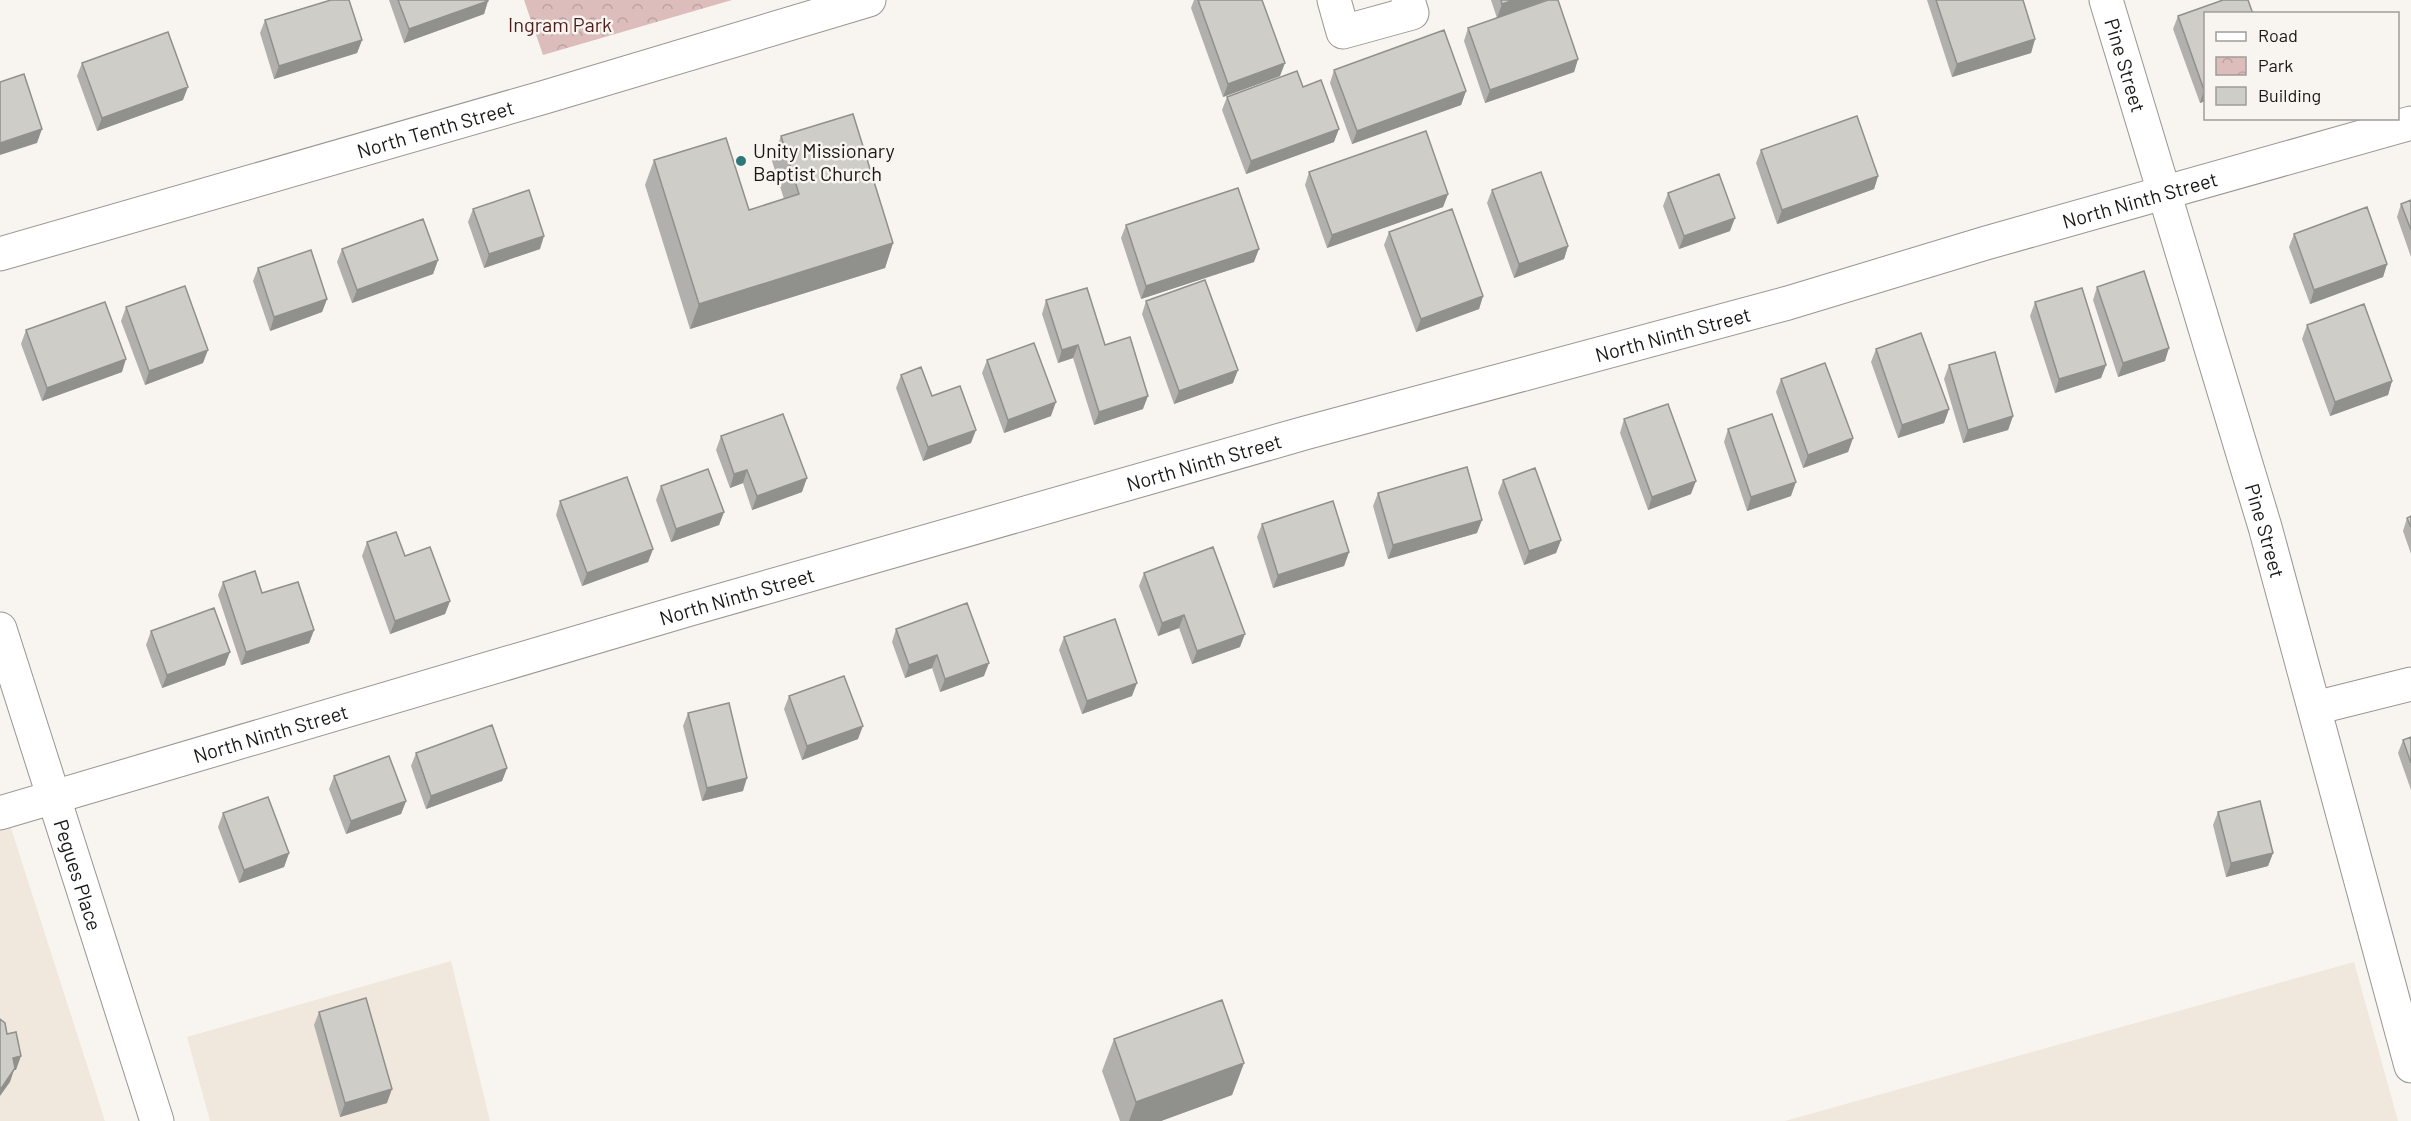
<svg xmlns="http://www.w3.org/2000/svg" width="2411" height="1121" viewBox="0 0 2411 1121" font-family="Barlow,sans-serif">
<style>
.built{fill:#f0e7dd}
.park{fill:url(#park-crowns)}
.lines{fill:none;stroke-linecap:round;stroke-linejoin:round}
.minor-casing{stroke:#999592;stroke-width:35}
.minor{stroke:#fff;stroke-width:33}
.wall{fill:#b1b0ac}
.shaded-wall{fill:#90908c}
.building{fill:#cecdc8;stroke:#90908c;stroke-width:1.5}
.poi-dot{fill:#2f787a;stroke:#f8f4f0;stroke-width:2}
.labels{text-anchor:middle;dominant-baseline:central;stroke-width:5;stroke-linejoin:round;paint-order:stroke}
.park-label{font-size:20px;fill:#4d1c1c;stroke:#f8f4f0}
.street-label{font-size:20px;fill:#191816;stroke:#f8f4f0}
.poi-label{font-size:20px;fill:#191816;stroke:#f8f4f0;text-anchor:start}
</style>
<defs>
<pattern id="park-crowns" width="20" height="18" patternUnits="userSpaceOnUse" patternTransform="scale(1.5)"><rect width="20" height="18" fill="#dcbdbb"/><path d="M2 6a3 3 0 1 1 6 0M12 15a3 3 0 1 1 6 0" fill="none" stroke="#bca2a0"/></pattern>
</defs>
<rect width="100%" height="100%" fill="#f8f4f0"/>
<path class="built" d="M0 794 105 1121H0Z
M451 961 490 1121H210L187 1037Z
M2354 962 2398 1121H1785Z"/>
<path class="park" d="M524 0H732L543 55Z"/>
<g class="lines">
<defs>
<g id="minor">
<path d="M1334 0 1343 32 1412 13 1408 0"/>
<path id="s1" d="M2106 0 2265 527 2411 1066"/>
<path id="s2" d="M0 254 545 97 869 0"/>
<path id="s3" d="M0 629 157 1121"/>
<path d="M2315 708 2411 684"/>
<path id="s4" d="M0 813 687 610 1305 433 1788 303 1986 243 2411 123"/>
</g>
</defs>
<use href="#minor" class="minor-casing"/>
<use href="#minor" class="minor"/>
</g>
<path class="wall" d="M389 0H488L484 14 404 43Z
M1194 0H1262L1280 76 1223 97 1191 8Z
M1491 0H1546L1497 18Z
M1927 0H2023L2035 39 2031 53 1952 77Z
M2223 0 2205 101 2200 103 2173 29 2178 16Z
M265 20 362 40 357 53 274 79 260 33Z
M1468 28 1578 59 1574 72 1485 103 1464 41Z
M82 63 183 100 97 131 77 76Z
M1334 70 1466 91 1461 105 1352 144 1330 83Z
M1303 87 1334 142 1246 174 1222 110 1227 97Z
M781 136 893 243 885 268 690 329 645 185 654 160 749 210 784 199 772 161Z
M1761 150 1878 176 1874 189 1777 224 1756 163Z
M1309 172 1448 194 1443 207 1327 248 1305 185Z
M1492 190 1568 246 1564 259 1514 278 1487 203Z
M1668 193 1730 231 1679 249 1663 206Z
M2411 200V257L2397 217 2401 204Z
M473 209 540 249 484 268 468 222Z
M1126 225 1254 262 1141 299 1121 238Z
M1389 232 1483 296 1479 309 1416 332 1384 245Z
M2294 234 2387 264 2383 277 2310 304 2289 247Z
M342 249 438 260 433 274 352 303 337 262Z
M258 268 327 299 322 312 270 331 253 281Z
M2097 287 2165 361 2118 377 2093 300Z
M1046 300 1105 345 1143 409 1094 425 1073 358 1058 363 1042 314Z
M1146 301 1233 383 1174 404 1142 314Z
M2035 302 2106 365 2101 378 2055 393 2030 316Z
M126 307 203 363 145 385 121 321Z
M2307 325 2392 381 2388 395 2330 416 2302 339Z
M26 330 122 372 42 401 21 344Z
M1876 349 1949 409 1944 423 1898 438 1871 362Z
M987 360 1051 416 1004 433 982 373Z
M1949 365 2013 416 2008 430 1963 443 1944 379Z
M901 375 932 396 971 443 923 461 896 388Z
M1781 379 1853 438 1848 452 1803 468 1776 392Z
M1624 419 1691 494 1648 510 1620 433Z
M1728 429 1791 496 1747 511 1724 442Z
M721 436 802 492 752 510 743 483 730 488 716 450Z
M1503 480 1561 540 1556 553 1524 565 1498 493Z
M661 486 724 512 719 525 671 542 656 500Z
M1378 493 1477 533 1388 559 1373 506Z
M560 501 653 549 648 562 582 586 556 515Z
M2411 516V554L2403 531 2407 518Z
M1262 524 1349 552 1344 566 1273 588 1257 537Z
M367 542 405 556 450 601 445 614 390 634 362 556Z
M1144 573 1240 647 1192 664 1179 628 1158 636 1139 586Z
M223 582 262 593 314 630 309 643 241 665 218 595Z
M896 629 984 676 940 692 932 668 905 678 892 642Z
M151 631 225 665 162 688 146 645Z
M1064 637 1132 696 1082 714 1059 650Z
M789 696 858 739 802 760 784 709Z
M688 713 743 791 702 801 683 726Z
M2411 737V790L2398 753 2403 740Z
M416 753 507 768 502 781 426 809 411 766Z
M334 776 406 801 401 814 346 834 329 789Z
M2218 812 2273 853 2268 866 2226 877 2213 825Z
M223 813 289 853 284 867 239 883 218 827Z
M319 1012 387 1103 340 1117 314 1025Z
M1114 1039 1244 1063 1232 1095 1161 1121H1120L1102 1071Z"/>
<path class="shaded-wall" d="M1514 0H1546L1497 18 1502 4Z
M488 1 484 14 404 43 409 29Z
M2035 39 2031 53 1952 77 1957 64Z
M362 40 357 53 274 79 279 66Z
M1578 59 1574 72 1485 103 1490 90Z
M1285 63 1280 76 1223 97 1228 84Z
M188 87 183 100 97 131 102 118Z
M2204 90H2205V101L2200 103Z
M1466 91 1461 105 1352 144 1357 131Z
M42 129 37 143 0 155V143Z
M1339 129 1334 142 1246 174 1251 161Z
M1878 176 1874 189 1777 224 1782 210Z
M1448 194 1443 207 1327 248 1332 235Z
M1735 218 1730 231 1679 249 1684 236Z
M544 236 540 249 484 268 489 254Z
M893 243 885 268 690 329 699 304Z
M1568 246 1564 259 1514 278 1519 264Z
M1259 249 1254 262 1141 299 1146 286Z
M438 260 433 274 352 303 357 290Z
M2387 264 2383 277 2310 304 2314 290Z
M1483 296 1479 309 1416 332 1421 319Z
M327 299 322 312 270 331 274 317Z
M1078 345 1073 358 1058 363 1062 350Z
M2169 348 2165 361 2118 377 2123 363Z
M208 350 203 363 145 385 149 371Z
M126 359 122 372 42 401 47 388Z
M2106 365 2101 378 2055 393 2059 379Z
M1238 370 1233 383 1174 404 1179 391Z
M2392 381 2388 395 2330 416 2335 402Z
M1148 396 1143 409 1094 425 1099 412Z
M1056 402 1051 416 1004 433 1008 420Z
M1949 409 1944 423 1898 438 1902 425Z
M2013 416 2008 430 1963 443 1968 430Z
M976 430 971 443 923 461 928 447Z
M1853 438 1848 452 1803 468 1808 455Z
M747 470 743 483 730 488 734 474Z
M807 478 802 492 752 510 757 496Z
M1696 481 1691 494 1648 510 1652 497Z
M1796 482 1791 496 1747 511 1751 497Z
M724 512 719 525 671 542 676 529Z
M1482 520 1477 533 1388 559 1393 545Z
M1561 540 1556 553 1524 565 1529 551Z
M653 549 648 562 582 586 587 573Z
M1349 552 1344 566 1273 588 1278 575Z
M450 601 445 614 390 634 395 621Z
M1184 615 1179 628 1158 636 1162 623Z
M314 630 309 643 241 665 246 652Z
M1245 634 1240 647 1192 664 1197 651Z
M230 652 225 665 162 688 167 675Z
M937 655 932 668 905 678 909 665Z
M989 663 984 676 940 692 945 679Z
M1137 683 1132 696 1082 714 1087 701Z
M863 726 858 739 802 760 807 746Z
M507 768 502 781 426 809 431 796Z
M747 778 743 791 702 801 707 788Z
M406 801 401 814 346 834 351 821Z
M289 853 284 867 239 883 244 870Z
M2273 853 2268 866 2226 877 2231 863Z
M21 1056 16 1070H14L10 1082 0 1096V1090L13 1058Z
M1244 1063 1232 1095 1161 1121H1129L1136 1102Z
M392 1089 387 1103 340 1117 345 1103Z"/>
<path class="building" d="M331 0H349L362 40 279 66 265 20Z
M398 0H488V1L409 29Z
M1198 0H1262L1285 63 1228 84Z
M1501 0H1514L1502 4Z
M1548 0H1558L1578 59 1490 90 1468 28Z
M1936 0H2023L2035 39 1957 64Z
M2223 0H2248L2253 14H2205V90H2204L2178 16Z
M1444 30 1466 91 1357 131 1334 70Z
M168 32 188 87 102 118 82 63Z
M1297 71 1303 87 1321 80 1339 129 1251 161 1227 97Z
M24 74 42 129 0 143V82Z
M853 114 893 243 699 304 654 160 726 138 749 210 799 194 781 136Z
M1857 116 1878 176 1782 210 1761 150Z
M1426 131 1448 194 1332 235 1309 172Z
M1541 172 1568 246 1519 264 1492 190Z
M1719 174 1735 218 1684 236 1668 193Z
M1238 188 1259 249 1146 286 1126 225Z
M529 190 544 236 489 254 473 209Z
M2411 200V230L2401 204Z
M2367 207 2387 264 2314 290 2294 234Z
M1452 209 1483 296 1421 319 1389 232Z
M423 219 438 260 357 290 342 249Z
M311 250 327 299 274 317 258 268Z
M2144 271 2169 348 2123 363 2097 287Z
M1205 280 1238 370 1179 391 1146 301Z
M185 286 208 350 149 371 126 307Z
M1087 288 1105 345 1130 337 1148 396 1099 412 1078 345 1062 350 1046 300Z
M2082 288 2106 365 2059 379 2035 302Z
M105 302 126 359 47 388 26 330Z
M2364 304 2392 381 2335 402 2307 325Z
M1921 333 1949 409 1902 425 1876 349Z
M1034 343 1056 402 1008 420 987 360Z
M1995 352 2013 416 1968 430 1949 365Z
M1825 363 1853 438 1808 455 1781 379Z
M921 367 932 396 960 386 976 430 928 447 901 375Z
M1668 404 1696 481 1652 497 1624 419Z
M783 414 807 478 757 496 747 470 734 474 721 436Z
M1772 414 1796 482 1751 497 1728 429Z
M1467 467 1482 520 1393 545 1378 493Z
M1535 468 1561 540 1529 551 1503 480Z
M708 469 724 512 676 529 661 486Z
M627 477 653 549 587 573 560 501Z
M1333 501 1349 552 1278 575 1262 524Z
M2411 516V527L2407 518Z
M396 532 405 556 430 547 450 601 395 621 367 542Z
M1213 547 1245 634 1197 651 1184 615 1162 623 1144 573Z
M255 571 262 593 298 582 314 630 246 652 223 582Z
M967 603 989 663 945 679 937 655 909 665 896 629Z
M214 608 230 652 167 675 151 631Z
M1115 619 1137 683 1087 701 1064 637Z
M844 676 863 726 807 746 789 696Z
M729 703 747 778 707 788 688 713Z
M492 725 507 768 431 796 416 753Z
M2411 737V763L2403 740Z
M389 756 406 801 351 821 334 776Z
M268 797 289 853 244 870 223 813Z
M2260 801 2273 853 2231 863 2218 812Z
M366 998 392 1089 345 1103 319 1012Z
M1222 1000 1244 1063 1136 1102 1114 1039Z
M0 1019 5 1023 7 1034 16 1032 21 1056 13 1058 15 1068 0 1090Z"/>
<circle class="poi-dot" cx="741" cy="161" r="6"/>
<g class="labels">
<g class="park-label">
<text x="560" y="24">Ingram Park</text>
</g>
<g class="street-label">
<text stroke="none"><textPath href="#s1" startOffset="68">Pine Street</textPath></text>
<text stroke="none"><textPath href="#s2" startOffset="453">North Tenth Street</textPath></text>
<text stroke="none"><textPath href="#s4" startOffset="2226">North Ninth Street</textPath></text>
<text stroke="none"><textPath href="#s4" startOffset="1740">North Ninth Street</textPath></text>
<text stroke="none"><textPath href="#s4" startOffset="1254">North Ninth Street</textPath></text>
<text stroke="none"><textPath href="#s1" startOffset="554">Pine Street</textPath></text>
<text stroke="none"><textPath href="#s4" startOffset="768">North Ninth Street</textPath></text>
<text stroke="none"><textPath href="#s4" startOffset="282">North Ninth Street</textPath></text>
<text stroke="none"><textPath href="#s3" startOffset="258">Pegues Place</textPath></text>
</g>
<g class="poi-label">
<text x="753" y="150">Unity Missionary<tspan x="753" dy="23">Baptist Church</tspan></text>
</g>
</g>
<rect x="2204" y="12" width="195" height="108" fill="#f8f4f0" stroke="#9f9c99" stroke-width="1.5"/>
<rect x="2216" y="32" width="30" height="9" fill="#ffffff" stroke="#9f9c99" stroke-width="1.5"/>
<text x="2258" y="42" font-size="18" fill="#191816">Road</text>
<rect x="2216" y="57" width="30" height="18" fill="url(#park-crowns)" stroke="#9f9c99" stroke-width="1.5"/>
<text x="2258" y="72" font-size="18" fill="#191816">Park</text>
<rect x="2216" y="87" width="30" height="18" fill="#cecdc8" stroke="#9f9c99" stroke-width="1.5"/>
<text x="2258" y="102" font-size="18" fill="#191816">Building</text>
</svg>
